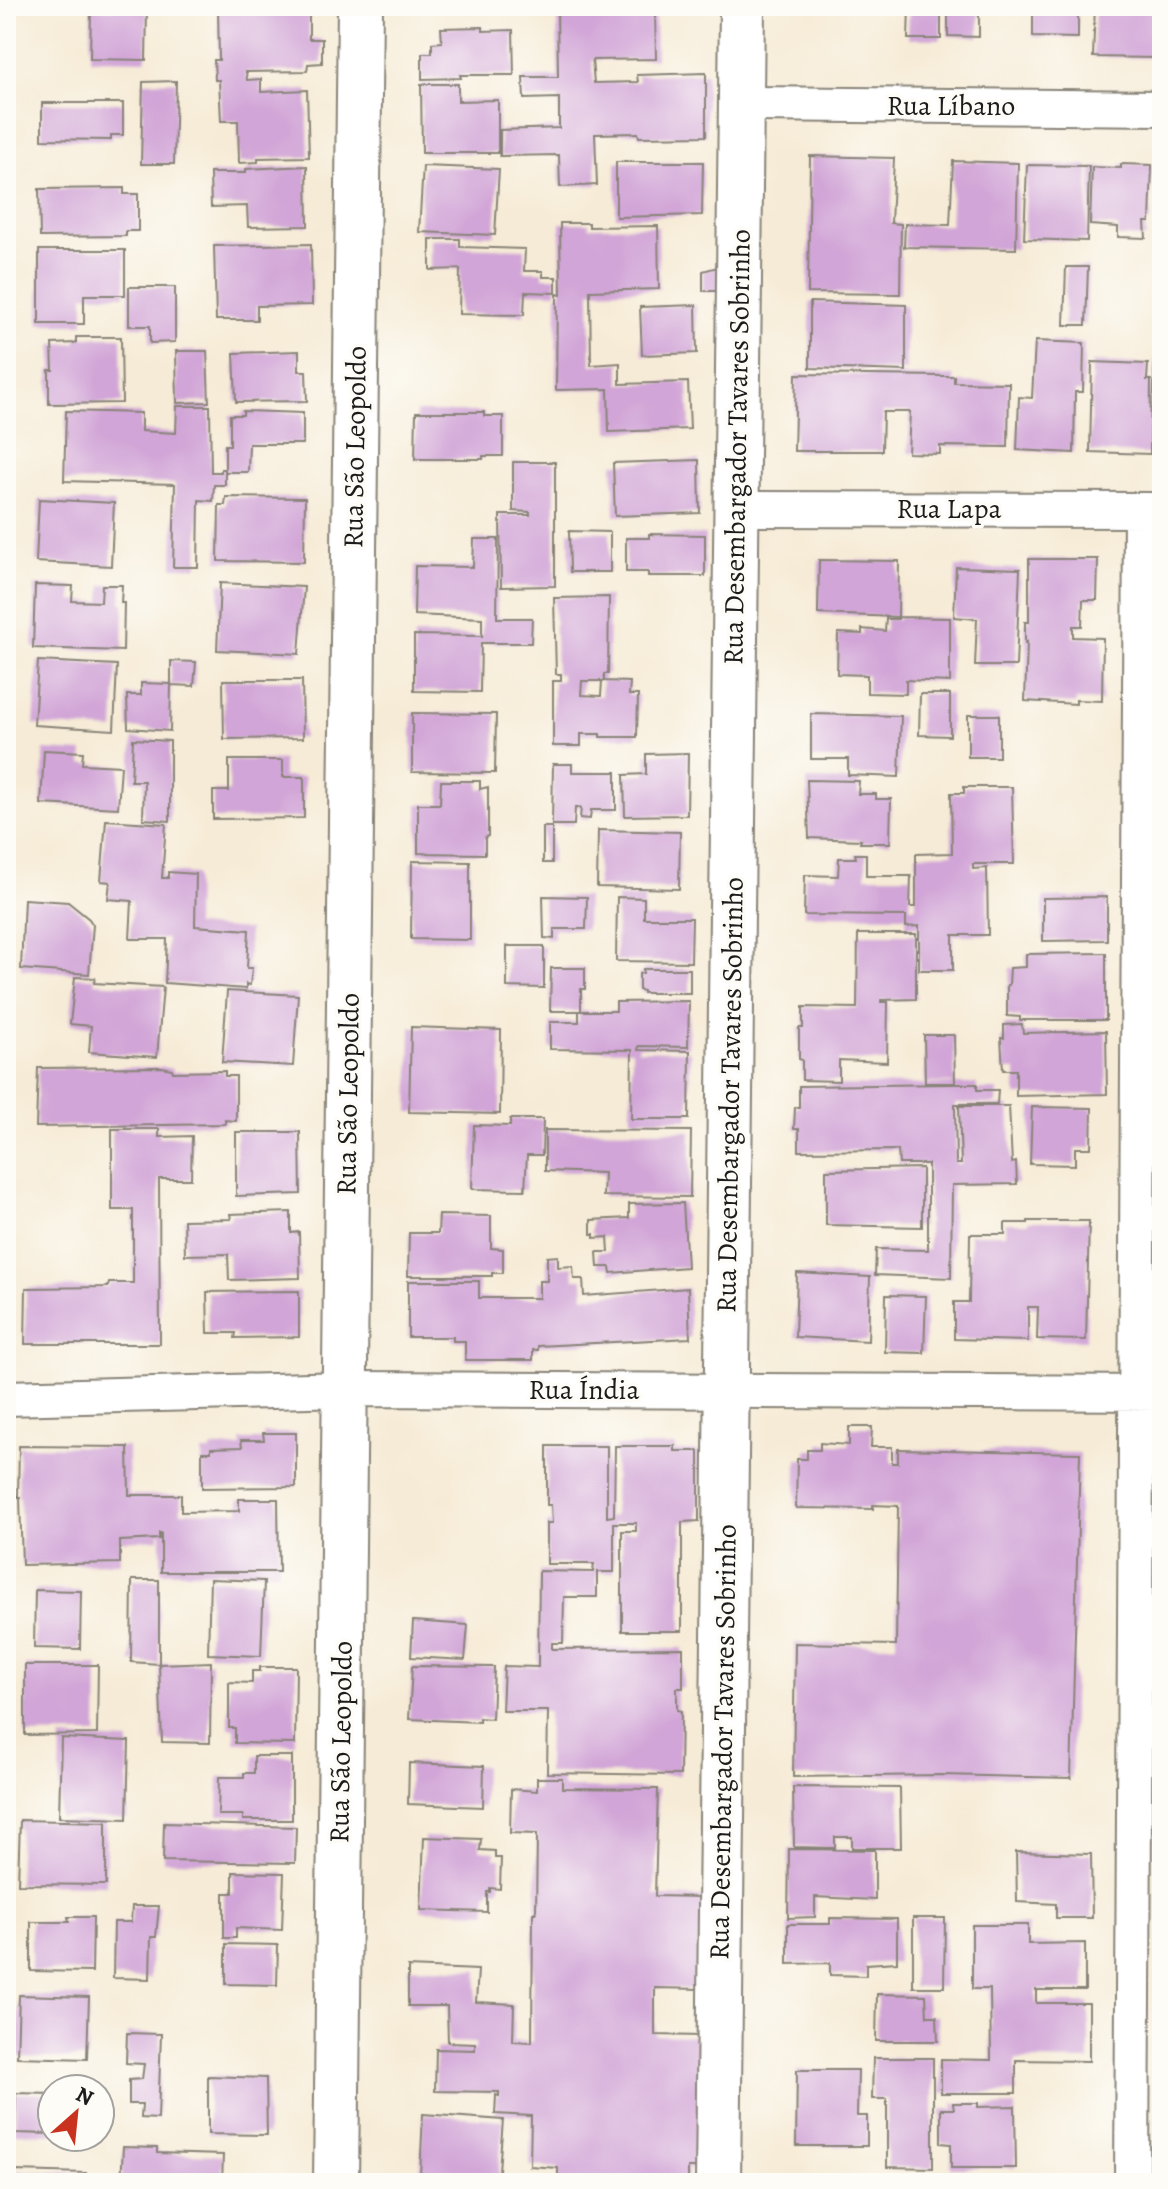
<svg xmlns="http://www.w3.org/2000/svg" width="1168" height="2189" viewBox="0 0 1168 2189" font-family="Alegreya,serif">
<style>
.building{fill:#d1a5d7;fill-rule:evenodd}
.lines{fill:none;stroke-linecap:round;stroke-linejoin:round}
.street-casing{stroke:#898479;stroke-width:38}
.secondary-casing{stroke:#898479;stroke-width:48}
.street{stroke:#fff;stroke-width:34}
.secondary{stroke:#fff;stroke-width:44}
.labels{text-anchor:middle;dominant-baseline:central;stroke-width:7;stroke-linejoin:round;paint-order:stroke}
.street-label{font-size:28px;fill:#1c1c1c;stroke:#fdfcf7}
</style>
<rect width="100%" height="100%" fill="#fdfcf7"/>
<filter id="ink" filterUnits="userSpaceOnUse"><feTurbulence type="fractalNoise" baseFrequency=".0125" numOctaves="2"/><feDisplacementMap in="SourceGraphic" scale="16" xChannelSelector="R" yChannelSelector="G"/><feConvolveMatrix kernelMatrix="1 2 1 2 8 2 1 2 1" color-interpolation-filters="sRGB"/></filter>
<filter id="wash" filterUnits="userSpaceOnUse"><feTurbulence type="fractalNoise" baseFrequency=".006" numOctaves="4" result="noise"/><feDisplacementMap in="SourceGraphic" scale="32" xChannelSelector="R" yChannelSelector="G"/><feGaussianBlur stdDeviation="1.8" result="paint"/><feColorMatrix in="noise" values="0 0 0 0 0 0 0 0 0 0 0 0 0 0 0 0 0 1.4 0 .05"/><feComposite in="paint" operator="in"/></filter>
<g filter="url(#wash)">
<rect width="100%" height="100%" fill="#f6ebd6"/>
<g id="blocks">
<path class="building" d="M557 6H598V9L655 8 656 59 592 60 594 83 638 82 637 75 706 73V136L639 137 638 133 595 134 597 185 560 187 559 155 500 156V130L559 128V98L524 99 523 77H558Z
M909 6H941V39H908Z
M948 6H979V37L948 36Z
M1033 6H1078V38L1033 37Z
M1095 6H1159L1158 58 1093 57Z
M91 8 147 10 146 60 90 59Z
M218 8H309V39H322V63L308 64 307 71 246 72 247 80 261 79V92L307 90 309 157 258 158V162L239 163 238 121H221L219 80H215L214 60H219Z
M483 27V31L513 30 514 75H460L461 78 422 79V53H432V43L442 42 441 28Z
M176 81 174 164H141L143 82Z
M421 84H458V101L498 100V153H422Z
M42 103H123V135H111V140L42 139Z
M810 156 894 158 891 223 901 224 900 294 808 293Z
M953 161 1018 163 1016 249 904 247 905 224 950 225Z
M616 162H703L702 215 616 217Z
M1121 164 1152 165 1150 222H1145L1146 238 1118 237V227L1090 225 1092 167 1121 168Z
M1027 165 1089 166 1087 241 1024 239Z
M307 166 308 226 248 227 247 206 211 207 210 173H246V169Z
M423 166 499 169 495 235 419 232Z
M124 188V194H138V231H126V236L40 237 39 189Z
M560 223H589V227L658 226 659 289 590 291 591 365 620 363V384L688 382 690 429 609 432 608 389 556 390 557 294 561 295Z
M430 239H460V247L525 249 524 271H543V277H556V293L525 292 524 315 459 314 460 269 430 270Z
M311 244 312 305 257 306V320H216L214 246Z
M39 250H125V295H84V324H39Z
M721 266V291H703V271Z
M1066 267H1088L1086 325H1064Z
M1158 282 1162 283V343H1156Z
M129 287H175V342L150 343V326H129Z
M810 302 906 305V371L810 368Z
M696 305 697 353 642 355 640 307Z
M76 337H121L122 403 49 404V370H53L52 344 76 343Z
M1035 341 1084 343 1083 392H1075L1074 453 1017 450 1019 397 1032 398Z
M176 351H207L209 402 177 403Z
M299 351V371H306L307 401 236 402 234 353Z
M1155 356H1162V448L1152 447Z
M1092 362 1148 364 1147 380H1151L1150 454 1090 452Z
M796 374 943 376H954V382L1009 383 1008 447 940 446V454L908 453 910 412H883L882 451H794Z
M177 406H210L211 472H221V469H225V485H214L213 501 199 500 198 567H173L175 484 64 481 66 411 141 413V431L176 433Z
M243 411 303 413V444H249L248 472H225V445H230V415H243Z
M416 412H484V416H503V456H483V459H415Z
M699 460 700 513 615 516 613 463Z
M513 462H555V586L501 587 500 515H530V512L513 511Z
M226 497 305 498 304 562 218 561 219 505H225Z
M39 499 114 503 111 566 36 562Z
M569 531 610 532V572H570Z
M649 534 705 535V576H648V572H626V538H649Z
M474 539H498L497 618H532L531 643H481L480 692 414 691V635L482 636V618L414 615 415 566 473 567Z
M1029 559H1098L1097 600H1083L1082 626H1073V637L1103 638 1102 701 1076 700V704L1025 701 1027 642 1025 643V622H1029Z
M819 560 899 561 898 617 950 618V682L906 680V694L867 693V675L837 674 838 633 862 634V629L885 631 886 619H898V617L818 614Z
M956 567 1020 569 1016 666H975L977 619 954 617Z
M220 583 304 587 299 654 217 650Z
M35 585 73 586 72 601 101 602 102 585H122L121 603H124L123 651 33 648Z
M609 597 608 674H604V681L630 682 629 695H638L637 737H600V734H581V746H553V681H561V674H556L554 598ZM582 681H602L601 696 581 695Z
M38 661 117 665 114 730 34 725Z
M171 661 196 662 194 686 171 685Z
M223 680H302L303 738 224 739Z
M141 683 171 684 170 731 128 728 127 695H141Z
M920 694H950V736L919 735Z
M412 713 496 714 495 773 412 772Z
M811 714 901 716 899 777 848 775V759H811Z
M968 715H999V757H968Z
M133 739 170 741V821L143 819 144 781H131Z
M44 750 83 752 82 764 121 766 118 808 41 804Z
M688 753 687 815 625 816 624 775 646 774V754Z
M229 760H283V777H304V818L213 819V791H229Z
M553 764H572V772H616V810H591L590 819 580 818 581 808H575L574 825H552Z
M807 780 859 781 858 794H876V799H891L890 843H860L861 840 809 838Z
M441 781H480V789L488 787V836L485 837V854L418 853V804H440Z
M964 787H1012L1014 864H973V869L987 868 988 935H953V970H919V926L906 927V916L804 915 805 875 838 876 839 858H856L855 854H866V876H911L910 907H916V854L952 853 951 793H964Z
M106 820 166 824 162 878H168V872L196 874 195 926 249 930 247 968H252L250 985 246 984V989L165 983 167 939H130L132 901 108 899 110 882 101 881Z
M543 827H552V863H543Z
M598 830 680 832 679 889 597 887Z
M412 861 470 862V940L411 939Z
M543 896 587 897 586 929H554V939L544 938Z
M617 897 644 898V918H692L691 962 616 961Z
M1107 897V940L1043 941V898Z
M24 899 68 902 89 919 93 925 89 974 21 969Z
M858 934H916V999L881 1000V1002H888L887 1062 839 1060V1081L802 1080V1060L799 1059V1028H803V1007L857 1008Z
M507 946H544V988L507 987Z
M1106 953V1020H1020V1017L1007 1016V985H1009L1010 968 1026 967V954Z
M551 968H585V989H581V1011H616V1002L689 1001 688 1047 639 1046 638 1050 690 1051 689 1119H631L632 1050 550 1049V1022H579V1011H550Z
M643 969H690V993H643V991L639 990V974L643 973Z
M75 977 95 978 94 983 163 987 157 1057 89 1052 91 1026 70 1024Z
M227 991 298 995 293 1066 222 1062Z
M1022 1024 1023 1033 1106 1031 1107 1094 1016 1096V1070H1003L1001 1038H1004V1025Z
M411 1027 501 1030 500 1114 409 1112Z
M924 1035H954L955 1083H925Z
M162 1067 172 1069 173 1072 225 1071V1076H236V1121L225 1120V1124L36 1127 38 1068Z
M955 1084H977V1090H998L997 1104H955L956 1164H961L959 1106H1009L1012 1163 1016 1162 1017 1184 952 1185 951 1278 875 1275 876 1249 928 1250V1164H899L898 1150 799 1151V1129H794L795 1107H799V1086Z
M1032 1107 1092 1108 1091 1148H1075V1165L1030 1164Z
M510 1119H543L542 1155H527L525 1190 472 1189 474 1125 510 1126Z
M112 1129H159V1137L192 1136 191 1179H159L160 1344H25L26 1288 108 1287 109 1283H133V1210H112Z
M545 1130 691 1131 690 1197 603 1196 604 1173 545 1171Z
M236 1132H300L301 1194 236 1196Z
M922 1168V1227L826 1225V1170Z
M683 1203 687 1267 611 1273 610 1267H598L597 1252H609L608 1237 594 1238V1234H591V1220L629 1218V1204Z
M291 1212V1233L299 1232 300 1278 229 1280 228 1254 185 1255 184 1220 231 1219 230 1214Z
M439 1215 491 1216V1248L503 1249V1273H492V1276H408L409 1233H438Z
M1028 1221H1089L1086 1340 1037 1339 1038 1307H1028V1341L954 1339V1302H969L970 1234H1005V1223H1028Z
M558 1256V1267L573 1266 574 1279H583L584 1296 688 1288 690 1338 538 1346V1350H533V1360H465V1341H453V1337H408V1281H479V1298H539V1281H547V1257Z
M797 1273 870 1277 868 1341 795 1337Z
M299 1291V1337L235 1338 236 1333H208L207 1292Z
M886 1295 926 1296 924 1353 885 1352Z
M849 1427H872L871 1447H892V1463H898V1449L1080 1453 1071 1778 942 1775 793 1777 795 1643 896 1645 898 1506 873 1505V1509L796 1508 797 1459H807V1450H820V1443L849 1445Z
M263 1433H296V1487L202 1488V1452H211V1448L242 1447 241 1440H264Z
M19 1446 128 1447 129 1495H181V1512L239 1511V1499H278L279 1572H161V1533H159V1539L120 1541V1563L22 1565 20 1497H18Z
M547 1446H607V1517L614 1516 615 1446H675V1451H699V1521L682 1522V1631H622V1531H636V1523H614V1572H597V1597H564L563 1643H552V1649L683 1648V1688H677V1710L681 1711 680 1775 547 1773 548 1711H502L504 1666 538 1667 539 1571 593 1572 594 1564H547V1523H552L551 1505H547Z
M210 1579 264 1581 261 1656 208 1654Z
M132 1580H159V1664L131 1662Z
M35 1590 81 1591 80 1649 34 1648Z
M413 1621 468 1625 465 1660 411 1657Z
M211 1662 210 1743 162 1742 159 1664Z
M25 1665H98L97 1734 25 1735Z
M412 1666 494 1667 492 1719 479 1718V1722L409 1719Z
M260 1667H296L295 1744 235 1743V1728H229V1682L252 1683V1671H260Z
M61 1738 129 1741 127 1819 59 1817Z
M254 1756H292V1820H243V1815H218L219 1777H244V1773H254Z
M409 1763 484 1766 483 1807 408 1804Z
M537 1778H562V1788L658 1789 655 1896 702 1897 701 1989 655 1988V2035L701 2036 699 2168H688V2183H558V2168L530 2166 531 2116 495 2114 496 2095 499 2096V2092L435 2091 436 2049 475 2050V2043L448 2042 447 2006H408V1967L478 1970 476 2002 514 2004 513 2041 532 2042 533 1913H536L537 1834 510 1833 511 1789 537 1791Z
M793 1787 900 1788 901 1848H852V1837H835V1848L794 1847Z
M20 1820 106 1822V1885L18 1884Z
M164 1823 296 1827 295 1863 163 1861Z
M424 1837 481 1839 480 1850 495 1851V1858H501L500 1889 490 1888V1892H487V1912L421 1910Z
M789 1849 875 1850V1900L815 1897V1917L788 1918Z
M1016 1852 1091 1854 1092 1918H1056V1904L1017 1902Z
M233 1872 284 1873 282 1930 236 1928V1938H224V1893H233Z
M132 1906H159L156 1937H151L150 1979 113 1978 114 1922H131Z
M68 1917H93L92 1972 31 1971V1922H69Z
M830 1918 897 1919V1962L866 1964V1976L830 1975V1963L788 1964V1924H830Z
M913 1918H945L944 1987H913Z
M972 1925H1028V1944L1085 1943V1990H1036V2003H1089V2061L1016 2060V2093H941V2059L991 2060 990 1989H972Z
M226 1944 278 1945 277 1985 226 1984Z
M877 1994 926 1995 927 2016H937L938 2041H876Z
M19 1995 89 1997 87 2059 17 2057Z
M127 2033 161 2034 158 2119 141 2118 142 2104H129V2080L142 2079 144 2064 126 2063Z
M873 2058H933V2168L887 2167V2099H872Z
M797 2070H858L857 2116H867V2146H796Z
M208 2076 266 2078 267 2135 208 2134Z
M16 2093 52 2094V2134L15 2133Z
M953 2103H978V2107L1015 2106 1016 2168H951V2144L941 2143V2109H954Z
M423 2114 503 2120 498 2183 420 2176Z
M123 2147 157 2148V2153L223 2155 222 2183H121Z
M15 2171 86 2173V2183H14Z"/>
</g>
</g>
<g filter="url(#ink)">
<use href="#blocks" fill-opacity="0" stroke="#898479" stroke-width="2"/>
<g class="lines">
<defs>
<path id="street" d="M740 104 1162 108
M736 509 1162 510
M6 1398 345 1389 1162 1393
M1132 2183 1141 510"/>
<path id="secondary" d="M336 2183 360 6
M718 2183 742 6"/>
</defs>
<use href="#street" class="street-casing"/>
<use href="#secondary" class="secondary-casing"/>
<use href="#street" class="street"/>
<use href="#secondary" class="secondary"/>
</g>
</g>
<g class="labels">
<g class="street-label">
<text x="951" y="106">Rua Líbano</text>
<text transform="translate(355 447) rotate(-89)">Rua São Leopoldo</text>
<text transform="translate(737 447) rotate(-89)">Rua Desembargador Tavares Sobrinho</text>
<text x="949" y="509">Rua Lapa</text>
<text transform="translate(348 1094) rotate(-89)">Rua São Leopoldo</text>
<text transform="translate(730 1095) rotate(-89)">Rua Desembargador Tavares Sobrinho</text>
<text x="584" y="1390">Rua Índia</text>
<text transform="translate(341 1742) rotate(-89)">Rua São Leopoldo</text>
<text transform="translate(723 1742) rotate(-89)">Rua Desembargador Tavares Sobrinho</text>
</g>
</g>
<rect width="1168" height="2189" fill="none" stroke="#fdfcf7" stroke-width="32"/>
<g transform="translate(76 2113) rotate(27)"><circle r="38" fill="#fdfcf7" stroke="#a3a29f" stroke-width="2"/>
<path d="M0-6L14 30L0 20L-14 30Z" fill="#c8321e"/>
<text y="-12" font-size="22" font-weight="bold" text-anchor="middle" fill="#1c1c1c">N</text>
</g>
</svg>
